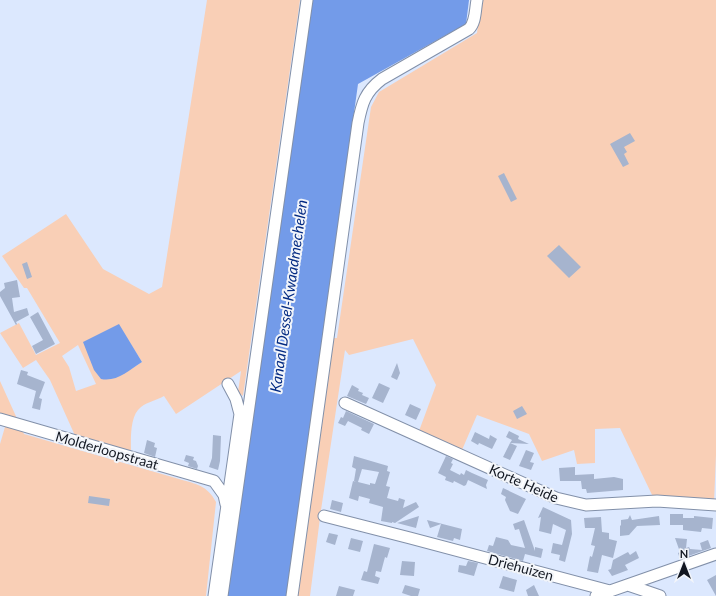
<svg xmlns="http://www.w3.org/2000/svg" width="716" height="596" viewBox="0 0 716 596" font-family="Lato,sans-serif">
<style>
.green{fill:#f9cfb6;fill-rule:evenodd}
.water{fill:#739be9}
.building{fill:#a6b4ce;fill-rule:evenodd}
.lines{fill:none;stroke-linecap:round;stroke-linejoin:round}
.minor-casing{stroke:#8290a9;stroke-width:13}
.minor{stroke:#fff;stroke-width:11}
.labels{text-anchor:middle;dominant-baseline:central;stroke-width:4;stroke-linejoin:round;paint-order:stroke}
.street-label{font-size:14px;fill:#111620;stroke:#f2f5fa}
.water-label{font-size:15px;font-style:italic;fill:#032a82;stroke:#f2f5fa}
</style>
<rect width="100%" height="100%" fill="#dce8fe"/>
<path class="green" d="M207 0H300L243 396 238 392 241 371 176 414 164 396C157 400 147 402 141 407 129 416 131 441 131 455L77 440 50 380 36 360 23 368 0 333 19 323 36 355 60 343 27 288H24L2 256 66 214 103 269 149 294 162 287ZM119 325 142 362 131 369ZM78 345 96 384 76 391 69 367 62 356Z
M481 0H716V455L714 502 653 497 620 428 595 429V463L577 464 574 450 542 461 529 434 477 415 462 450 419 431 436 385 413 339 349 355 345 350 321 510 310 596H298L334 338H337L371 107 379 92 477 33Z
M0 381 24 434 179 479C196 484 207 485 216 502L206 596H0V444L7 420 0 418Z"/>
<path class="water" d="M310 0H469L466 24 358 84 287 596H227Z
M119 324 142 362C128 371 117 382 101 379L94 370 83 342Z"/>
<path class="building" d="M630 133 635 141 624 147 627 152 624 154 629 164 623 167 610 144Z
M504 173 517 199 511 202 498 176Z
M559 245 581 267 569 278 547 256Z
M27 262 32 277 27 279 22 264Z
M17 280 20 297 12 298 14 312 27 308 29 315 16 322 17 324 16 325 0 296V292L5 288 4 283Z
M38 312 55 344 36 354 32 346 43 340 30 317Z
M397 363 400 373 397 380 391 377Z
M21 370 28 372 27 375 45 382 39 398 42 399 40 410 32 408 36 391 17 384Z
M379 383 390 388 383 403 372 398Z
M352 385 359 389 358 391 363 393 362 395 369 398 366 404 347 396Z
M410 404 421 409 416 420 405 415Z
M522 406 527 414 517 419 513 411Z
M346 411 374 424 369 434 361 430 362 428 348 421 345 426 338 423 341 417 343 418Z
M509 431 519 436 518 439 529 444 510 443 512 440 506 437Z
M475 432 489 439 490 435 497 439 492 449 479 443 478 445 471 441Z
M213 435 221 436 220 461 218 470 209 467 212 458Z
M147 440 155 443 154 447 157 448 155 457 144 453Z
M510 443 517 446 510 460 503 457Z
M526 450 534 453 530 462 534 463 531 470 519 466Z
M186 455 194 457 193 460 196 461 198 466 197 469 188 466 189 463 184 461Z
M354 456 388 466 387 471 390 472 386 486 390 487 387 498 398 501 399 498 405 500 403 508 416 502 419 507 395 523 392 522V523L381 521 383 507 369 503 370 499 359 496 358 501 349 498 353 481 356 482 354 481 356 469 352 467ZM362 469 379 472 375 484 370 483V485L358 482Z
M446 456 453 459 451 463 453 464 450 470 460 475 461 473 464 475 466 470 472 473 488 480 486 485 487 489 468 480 466 485 464 486 454 481 453 483 445 480 446 477 438 473Z
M575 467V475L594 474V479L614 477 623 479V490L587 493 586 489H582L581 481H560L559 468Z
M503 488 526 499 518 514 510 511 505 500 506 497 501 494Z
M89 496 110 499 109 506 88 503Z
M332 500 343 503 341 512 330 509Z
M543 507 571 520 572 534 565 562 559 560 560 555 551 553 553 543 562 545 566 530 553 524 551 534 539 531 541 517 538 518Z
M670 514H683V518H694V516L713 518 712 529 702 528 701 532 683 530V525H670Z
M630 515 632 520 659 516 660 525 637 526 629 535 620 536V526L621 525V520L628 519Z
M419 516 416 528 397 523Z
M601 517 602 532 609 533V539L617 541 613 558 602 555 598 573 587 571 590 556 592 557 595 546 591 545 595 528H585L584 518Z
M427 520 462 529 460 540 454 538 453 541 437 537 441 524 430 528Z
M524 520 535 551V547L543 549 541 558 525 554 523 561 487 551 489 545 493 546 496 537 508 540 511 545 525 548 519 529 515 530 513 524Z
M329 533 338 535 335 545 326 542Z
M351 538 363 541 360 552 348 549Z
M675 538 687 539 686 548 689 547 690 549 702 550 700 543 708 540 711 548 680 559 678 553 680 552Z
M374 544 390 548 387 558 385 557 381 572 376 571 375 576 380 578 378 584 361 580 364 571 367 572Z
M636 551 639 558 625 565 628 570 612 576 608 570 611 569 613 560 628 552 630 555Z
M402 561 415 562 414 576 400 575Z
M468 561 478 563 474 576 458 572 459 565 466 566Z
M716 575V596L707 580Z
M503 576 517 580 514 592 499 588Z
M405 585 420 589 418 596H411L402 593Z
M534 585 539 596H528L526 590Z
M339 586 355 590 353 596H336Z"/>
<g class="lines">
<defs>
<path id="minor" d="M345 403 556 498 586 505 657 501 716 505
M0 419 214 481 224 495 226 504
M324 516 410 538 610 591
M628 585 660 596
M214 596 240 414 236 399 228 384
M222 596 307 0
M292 596 358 123C362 103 365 92 382 79L469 29C476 22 475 10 477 0
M596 596 716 554"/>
</defs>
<use href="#minor" class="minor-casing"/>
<use href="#minor" class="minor"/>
</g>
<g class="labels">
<g class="street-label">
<text transform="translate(107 450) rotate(16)">Molderloopstraat</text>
<text transform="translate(524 483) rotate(24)">Korte Heide</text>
<text transform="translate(521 567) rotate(15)">Driehuizen</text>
</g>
<g class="water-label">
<text transform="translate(288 296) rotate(-82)">Kanaal Dessel-Kwaadmechelen</text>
</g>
</g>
<g transform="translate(684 564)" stroke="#f2f5fa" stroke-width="3" paint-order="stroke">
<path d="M0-3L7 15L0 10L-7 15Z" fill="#111620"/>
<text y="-6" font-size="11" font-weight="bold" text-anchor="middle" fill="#111620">N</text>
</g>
</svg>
